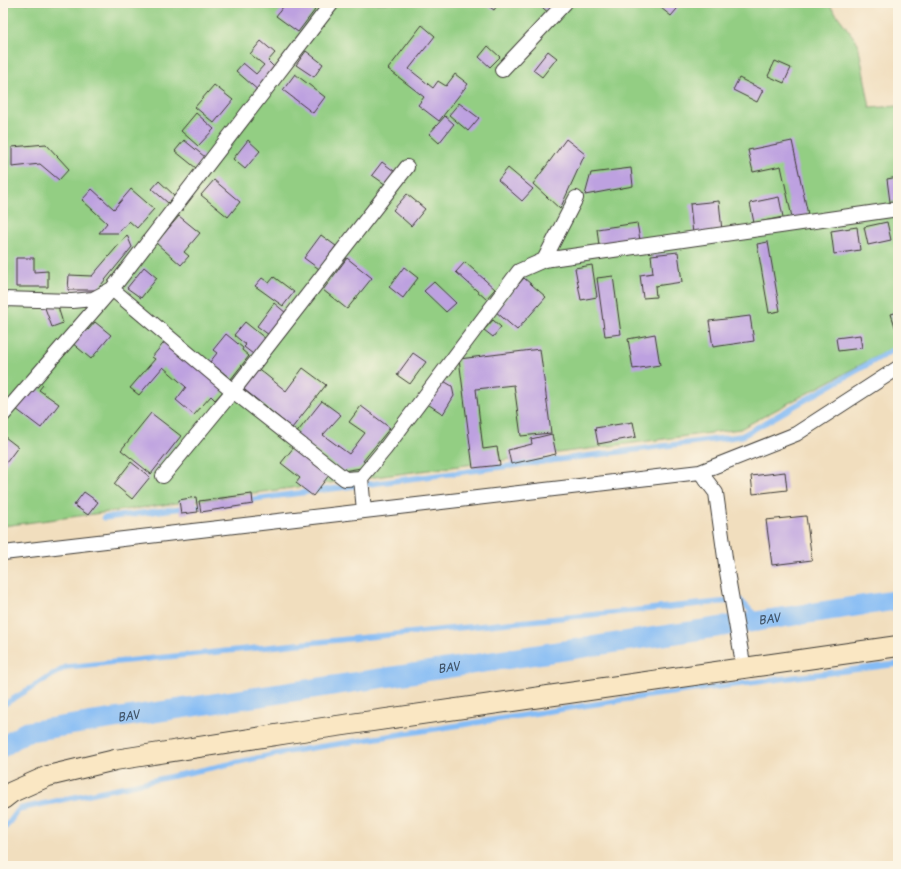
<svg xmlns="http://www.w3.org/2000/svg" width="901" height="869" viewBox="0 0 901 869" font-family="Pangolin,sans-serif">
<style>
.green{fill:#93ce83;stroke:#587550}
.lines{fill:none;stroke-linecap:round;stroke-linejoin:round}
.stream{stroke:#85bcf5;stroke-width:5.5}
.canal{stroke:#85bcf5;stroke-width:20}
.building{fill:#bda1e0}
.street-casing{stroke:#3c3934;stroke-width:16}
.secondary-casing{stroke:#3c3934;stroke-width:22}
.street{stroke:#fff;stroke-width:14}
.secondary{stroke:#fae7c3;stroke-width:20}
.labels{text-anchor:middle;dominant-baseline:central;stroke-width:3;stroke-linejoin:round;paint-order:stroke}
.water-label{font-size:13px;font-style:italic;fill:#415468;stroke:#fcf5e5}
</style>
<rect width="100%" height="100%" fill="#fcf5e5"/>
<filter id="ink" filterUnits="userSpaceOnUse"><feTurbulence type="fractalNoise" baseFrequency=".025" numOctaves="2"/><feDisplacementMap in="SourceGraphic" scale="8" xChannelSelector="R" yChannelSelector="G"/><feConvolveMatrix kernelMatrix="1 2 1 2 8 2 1 2 1" color-interpolation-filters="sRGB"/></filter>
<filter id="wash" filterUnits="userSpaceOnUse"><feTurbulence type="fractalNoise" baseFrequency=".012" numOctaves="4" result="noise"/><feDisplacementMap in="SourceGraphic" scale="16" xChannelSelector="R" yChannelSelector="G"/><feGaussianBlur stdDeviation="0.9" result="paint"/><feColorMatrix in="noise" values="0 0 0 0 0 0 0 0 0 0 0 0 0 0 0 0 0 1.4 0 .05"/><feComposite in="paint" operator="in"/></filter>
<g filter="url(#wash)">
<rect width="100%" height="100%" fill="#f1debe"/>
<path class="green" d="M3 3H828L858 43 870 108 898 106V345L740 429 3 526Z"/>
<g class="lines">
<path class="stream" d="M246 500 742 436 898 347
M104 518 206 505
M3 705 66 667 740 600 760 620
M3 831 19 809 286 752 654 695 898 664"/>
<path class="canal" id="s1" d="M3 747 25 732 898 600"/>
</g>
<g id="blocks">
<path class="building" d="M286 3H307L315 10 298 32 276 16Z
M484 3H499L494 10Z
M537 3H560L550 14Z
M665 3H682L671 16 661 8Z
M422 25 435 36 409 69 433 88 438 81 446 86 455 74 468 84 439 121 418 105 424 97 388 69Z
M261 41 275 53 268 61 276 69 260 92 236 71 243 63 256 74 264 65 250 54Z
M488 46 500 57 490 67 479 57Z
M306 51 323 64 314 77 296 65Z
M548 51 557 58 542 77 533 70Z
M775 61 791 68 784 83 768 76Z
M295 74 325 97 313 113 283 90Z
M739 78 763 90 757 102 733 90Z
M214 85 233 100 214 123 195 107Z
M459 103 479 118 468 131 449 115Z
M196 113 214 129 198 146 181 131Z
M445 116 454 124 439 143 429 134Z
M566 139 585 154 560 209 533 184Z
M184 140 205 157 196 168 175 151Z
M248 140 260 151 245 169 233 159Z
M792 141 809 219 793 222 781 166 753 172 748 150Z
M46 144 69 169 59 180 40 164 12 167V147Z
M382 162 398 174 389 187 372 175Z
M508 168 533 189 522 201 498 180Z
M631 168 633 186 585 195 591 173Z
M4 174 5 186H3V175Z
M898 177V201L890 202 887 179Z
M214 180 240 202 228 217 201 195Z
M159 181 175 196 168 203 152 189Z
M92 189 114 209 131 189 154 209 137 228 129 221 118 233H99L107 223 82 200Z
M407 194 425 209 411 226 393 210Z
M779 197 783 217 754 223 750 203Z
M719 201 722 231 693 234 690 204Z
M179 216 200 233 184 252 189 256 181 265 156 243Z
M887 222 891 240 868 245 864 227Z
M637 223 640 240 599 246 597 229Z
M857 227 860 250 834 254 831 231Z
M127 235 132 247 97 290H68L69 275 92 276Z
M321 235 336 246 319 269 304 258Z
M768 242 780 311 769 313 757 244Z
M678 252 682 282 655 286 656 297 643 298 640 275 653 273 651 255Z
M16 258H34V272L48 271V287H16Z
M347 258 372 278 347 309 323 290Z
M465 262 495 289 486 299 456 272Z
M592 265 597 297 581 300 575 268Z
M144 267 157 278 141 298 127 288Z
M404 267 418 278 403 298 389 287Z
M613 276 621 334 605 336 597 278Z
M274 277 294 292 283 306 255 286 262 278 269 283Z
M524 278 546 297 517 330 495 311Z
M434 282 456 303 446 312 424 291Z
M274 303 286 313 269 335 257 326Z
M57 304 63 323 52 327 45 308Z
M898 312V336L891 314Z
M750 316 754 341 713 347 709 321Z
M493 320 501 327 493 337 484 330Z
M95 322 111 335 91 359 71 342 84 327 88 330Z
M245 322 266 339 253 354 244 347 246 345 234 335Z
M226 334 243 348 242 350 249 356 231 379 210 362 217 353 213 350Z
M655 334 660 365 633 369 628 339Z
M860 335 862 348 838 351 836 338Z
M167 339 225 389 215 400 211 396 194 415 176 400 186 387 163 367 139 395 130 388 155 359 152 357Z
M540 349 551 433 521 436 514 385 476 389 483 449 497 447 500 465 473 468 459 359Z
M413 353 426 362 410 384 397 375Z
M255 366 286 391 303 368 326 385 292 428 240 386Z
M37 380 43 385 39 390 59 404 41 428 16 409Z
M442 380 452 386 454 396 443 414 426 403Z
M322 401 341 415 323 435 349 454 365 433 349 422 361 406 390 428 363 461 366 462 361 468 343 471 295 435Z
M151 413 181 436 151 474 121 450Z
M633 422 636 437 598 444 595 428Z
M552 434 556 454 511 464 508 450 532 444 531 439Z
M5 437 18 447 3 467V439Z
M294 447 330 474 313 496 296 483 300 478 281 463Z
M131 462 150 477 132 499 114 484Z
M785 472 787 490 753 494 751 476Z
M84 492 98 502 88 515 74 505Z
M252 494 253 504 201 512 199 501Z
M196 497 198 512 181 514 179 500Z
M806 516 812 560 772 565 766 520Z"/>
</g>
</g>
<g filter="url(#ink)">
<use href="#blocks" fill-opacity="0" stroke="#3c3934" stroke-width="1"/>
<g class="lines">
<defs>
<path id="street" d="M502 70 565 3
M544 260 576 198
M3 299 72 301 93 299 112 289 233 391 345 479 361 478 385 449 519 271 544 260 898 209
M3 415 112 289 332 3
M700 472 716 493 727 572 744 669
M163 476 233 391 407 167
M361 478 364 511
M3 553 700 472 796 434 898 368"/>
<path id="secondary" d="M3 799 12 792 48 776 115 760 295 732 898 646"/>
</defs>
<use href="#street" class="street-casing"/>
<use href="#secondary" class="secondary-casing"/>
<use href="#street" class="street"/>
<use href="#secondary" class="secondary"/>
</g>
</g>
<g class="labels">
<g class="water-label">
<text stroke="none"><textPath href="#s1" startOffset="779">BAV</textPath></text>
<text stroke="none"><textPath href="#s1" startOffset="455">BAV</textPath></text>
<text stroke="none"><textPath href="#s1" startOffset="131">BAV</textPath></text>
</g>
</g>
<rect width="901" height="869" fill="none" stroke="#fcf5e5" stroke-width="16"/>
</svg>
